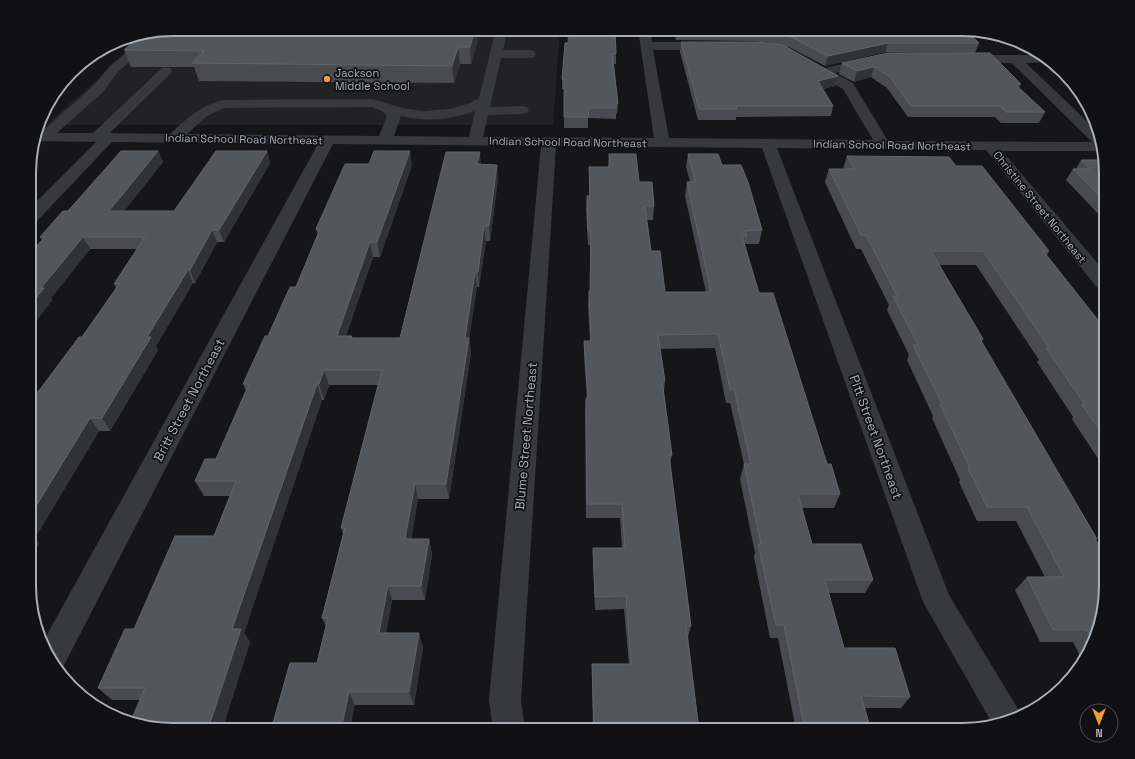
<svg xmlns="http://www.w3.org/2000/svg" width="1135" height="759" viewBox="0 0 1135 759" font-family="'Space Grotesk',sans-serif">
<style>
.built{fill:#222225}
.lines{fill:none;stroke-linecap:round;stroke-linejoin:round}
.minor{fill:#37393d;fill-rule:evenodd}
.wall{fill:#494b50}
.shaded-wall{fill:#303235}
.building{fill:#53565b;stroke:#61646a}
.poi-dot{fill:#ed9c39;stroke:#111113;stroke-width:1.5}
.labels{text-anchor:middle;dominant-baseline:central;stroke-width:3.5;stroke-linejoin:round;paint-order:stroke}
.far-poi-label{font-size:11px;fill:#a8afb8;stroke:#111113;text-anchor:start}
.far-street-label{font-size:11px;fill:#a8afb8;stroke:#111113}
.street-label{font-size:13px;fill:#a8afb8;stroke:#111113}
.rim{fill:none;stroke:#a8afb8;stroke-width:2}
</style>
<rect width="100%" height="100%" fill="#161618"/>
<path class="built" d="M173 29H560L553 125H46L148 34Z"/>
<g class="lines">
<path class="minor" d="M496 29H508L503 50H530L534 51 536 54 534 57 530 58H501L490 107 522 106 527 107 529 110 527 113 522 114 488 115 483 137 654 138 638 29H650L652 42H710L714 43 716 46 714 49 710 50H653L669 138 873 140 843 89 799 65 797 62 799 59H807L825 68 869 58 873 59 875 62 873 65 835 73 853 83 888 141 1092 142 1012 63H965L961 62 959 59 961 56 965 55H1044L1050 62 1026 63 1095 129 1102 151H1002L1106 273V292L1099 290 986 150 777 148 949 595 1021 714 992 723 923 602 762 148 556 146 521 700 525 730H493L489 700 541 146 333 144 61 671 48 658 43 642 318 144 112 142 36 222 30 223V208L96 142 36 141H34L37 133H40L93 86 109 67 145 36H153L155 38 153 40 117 73 103 92 57 133H93L162 68H170L172 71 170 74 110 133 170 134C186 119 201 105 223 100L373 99 402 108 424 111 450 109 470 103 479 98ZM372 107 382 111 387 116 379 136 187 134 207 116 224 108ZM475 111 469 137 394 136 401 116C426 122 451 120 475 111Z"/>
</g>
<path class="wall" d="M481 29 471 64H460L454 83 199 81 194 67H131L124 50Z
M673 29H962L979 43 975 53 885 52 825 66 789 47 783 46 838 76 835 86 823 89 833 106 831 116 736 117V120H698L680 52 681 42 780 45 755 41 676 40Z
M565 43 616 54V64H614L618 103 617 114H616V119L588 118V128H564V89H562V79Z
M1025 45 1042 53V54L1035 53Z
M1048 60 1073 86 1046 64Z
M842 63 1021 84 1019 88 1045 112 1039 123H1001L995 117H908L887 88 871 77 854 82 839 74Z
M158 151 163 162 124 211H174L267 151 270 163 224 242H217L195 283H193L156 346 158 350 110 431H99L35 538 39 543 30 559V400L38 392 82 337 116 288 114 284 137 249H90L51 298 52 300 30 329 42 240 40 237 68 211Z
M609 154 639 182 654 206 653 220H646L651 251 665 292H706L685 196 687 182H690L686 167 688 154 722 165 762 230 759 244H745V247L759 293 827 464 840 494 834 508H802L812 544 873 580 865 593H828L844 648 910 697 901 708H865L871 730H796L778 638H770L754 557 755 553 740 479 744 464 730 403H726L715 348 660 349 665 381 664 392 672 455 670 464 691 626 688 637 699 730H593L592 676V664H629L624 609 595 610 593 562V548H622L620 518H586L585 413 586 398H587L584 356V341H590L588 305 589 291H590V245H588L586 210 587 196H589V167H608Z
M847 156 956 166 1049 251 1047 255 1106 330V471L1072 419 1073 417 1037 362 1039 360 976 265H939L983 339 982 342 1097 539 1096 540 1106 595 1083 662 1073 642H1040L1015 590 1027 577H1045L1016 521H977L959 482 960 480 932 418 933 416 907 360 909 355 887 310 889 305 861 249H856L825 182 829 169H843Z
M1081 160 1106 164V222L1066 180 1073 169H1076Z
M481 164 498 179 490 241H486L479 287H477L469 338 471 353 449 499H418L411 539H429L432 554 425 600H392L386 633 423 647 414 705H355L317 663 326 626 322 618 343 534 341 528 378 385H329L324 400H322L244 633 250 642 222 730H173L130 723 140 700H112L98 688 134 629 214 536 230 496H204L195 481 216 459 246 391 243 384 268 336 296 287 318 235 316 229 412 165 380 257H373L346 336H352V338H400Z"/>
<path class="shaded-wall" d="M475 29H481L471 64 470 47Z
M888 43 885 52 825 66 828 56Z
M458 47 460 64 454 83 452 66Z
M874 67 871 77 854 82 857 71Z
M838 76 835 86 816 91 818 81Z
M158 151 163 162 115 222 109 211Z
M267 151 270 163 224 242 219 230Z
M410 151 412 165 380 257 377 242Z
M480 152 481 166 477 164Z
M497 165 498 179 490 241 489 226Z
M484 226 486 241 479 287 478 272Z
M212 230 217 242 195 283 190 270Z
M83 237 90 249 51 298 52 300 30 329V306L41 288Z
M370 242 373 257 341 351 337 336Z
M188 270 193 283 156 346 158 350 110 431 102 418 147 337Z
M475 272 477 287 469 340V338L471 353 449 499 446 484 465 338Z
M324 370 329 385 324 400 319 384Z
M317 384 322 400 244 633 250 642 222 730H209L208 729 232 629Z
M90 418 99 431 35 538 39 543 30 559V516Z
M415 484 418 499 409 554 405 539Z
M429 539 432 554 425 600 421 586Z
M388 586 392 600 384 646 379 633Z
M419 633 423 647 414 705 409 692Z
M349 692 355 705 350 730H341Z"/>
<path class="building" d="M173 29H475L470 47H458L452 66 192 63 204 51 124 50 140 36Z
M569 29H615L616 54H612L618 103H616V108H589L588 117H564V79H562L565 43H568Z
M677 29H964L979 43H888L828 56 791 37 757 31H677Z
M681 42H757L783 45 838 76 818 81 833 106H736L737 109H699Z
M888 53H990L1021 84H1015L1045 112H1006L1000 106H911L890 77 874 67 857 71 842 63Z
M121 151H158L109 211H174L216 151H267L219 230H212L190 270H188L147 337H151L102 418H90L30 516V400L36 392H38L79 337H82L120 283 114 284 145 237H83L41 288H44L30 306V253L45 237H40L63 211H68Z
M374 151H410L377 242H370L337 336H352L351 338H400L446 152H480L477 164 497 165 489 226H484L478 272H475L465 338H469L446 484H415L405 539H429L421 586H388L379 633H419L409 692H349L341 730H271L290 663H317L328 618H322L345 528H341L382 370H324L319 384H317L232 629H241L208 729H165L130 723 145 688H98L125 629H134L175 536H214L236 481H195L205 459H216L249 384H243L265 336H268L290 287H296L320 229H316L345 164H369Z
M609 154H636L639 182H652L654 206H645L651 251H660L665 292H711L687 182H695L688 154H718L722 165H741L748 182 762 230 745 231 747 236H742L759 293H773L827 464H831L840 494H798L812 544H861L873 580H825L844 648H895L910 697 861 696 871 730H805L784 625H776L758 544H761L744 464H751L734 389H730L718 334 658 335 665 381H662L672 455H669L691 626H686L699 730H594L592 664H631L626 596 595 597 593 548H625L622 504H587L586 398H588L584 341H591L589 291H590L591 231H588L587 196H590L589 167H610Z
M847 156 949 157 956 166H982L1049 251H1043L1106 330V439L1082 405H1085L1046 348H1049L983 251H931L983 339H980L1097 539H1095L1106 557V595L1091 638 1087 630H1053L1027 577H1064L1027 507H987L968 468H970L940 404H942L913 345H918L893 296H897L866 235H861L829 169H854Z
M1081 160H1104L1106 164V203L1073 169H1090Z"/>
<circle class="poi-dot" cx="327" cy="79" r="4"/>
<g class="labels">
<g class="far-poi-label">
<text x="335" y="73">Jackson<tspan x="335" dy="13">Middle School</tspan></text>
</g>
<g class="far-street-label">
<text transform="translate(244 139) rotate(1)">Indian School Road Northeast</text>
<text transform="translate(568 142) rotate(1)">Indian School Road Northeast</text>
<text transform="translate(892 145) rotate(1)">Indian School Road Northeast</text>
<text transform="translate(1040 207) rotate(51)">Christine Street Northeast</text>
</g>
<g class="street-label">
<text transform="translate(189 400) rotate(-62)">Britt Street Northeast</text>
<text transform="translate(526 436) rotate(-85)">Blume Street Northeast</text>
<text transform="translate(876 437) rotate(70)">Pitt Street Northeast</text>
</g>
</g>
<path d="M0 0H1135V759H0ZM173 36H962A137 137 0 0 1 1099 173V586A137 137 0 0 1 962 723H173A137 137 0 0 1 36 586V173A137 137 0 0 1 173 36Z" fill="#111113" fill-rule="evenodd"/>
<path class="rim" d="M173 36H962A137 137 0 0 1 1099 173V586A137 137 0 0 1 962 723H173A137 137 0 0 1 36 586V173A137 137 0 0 1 173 36Z"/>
<g transform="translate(1099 723) rotate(180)"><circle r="19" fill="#111113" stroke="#4d5055"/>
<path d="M0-3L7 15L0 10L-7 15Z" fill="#ed9c39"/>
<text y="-6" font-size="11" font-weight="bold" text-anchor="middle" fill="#a8afb8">N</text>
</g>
</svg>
